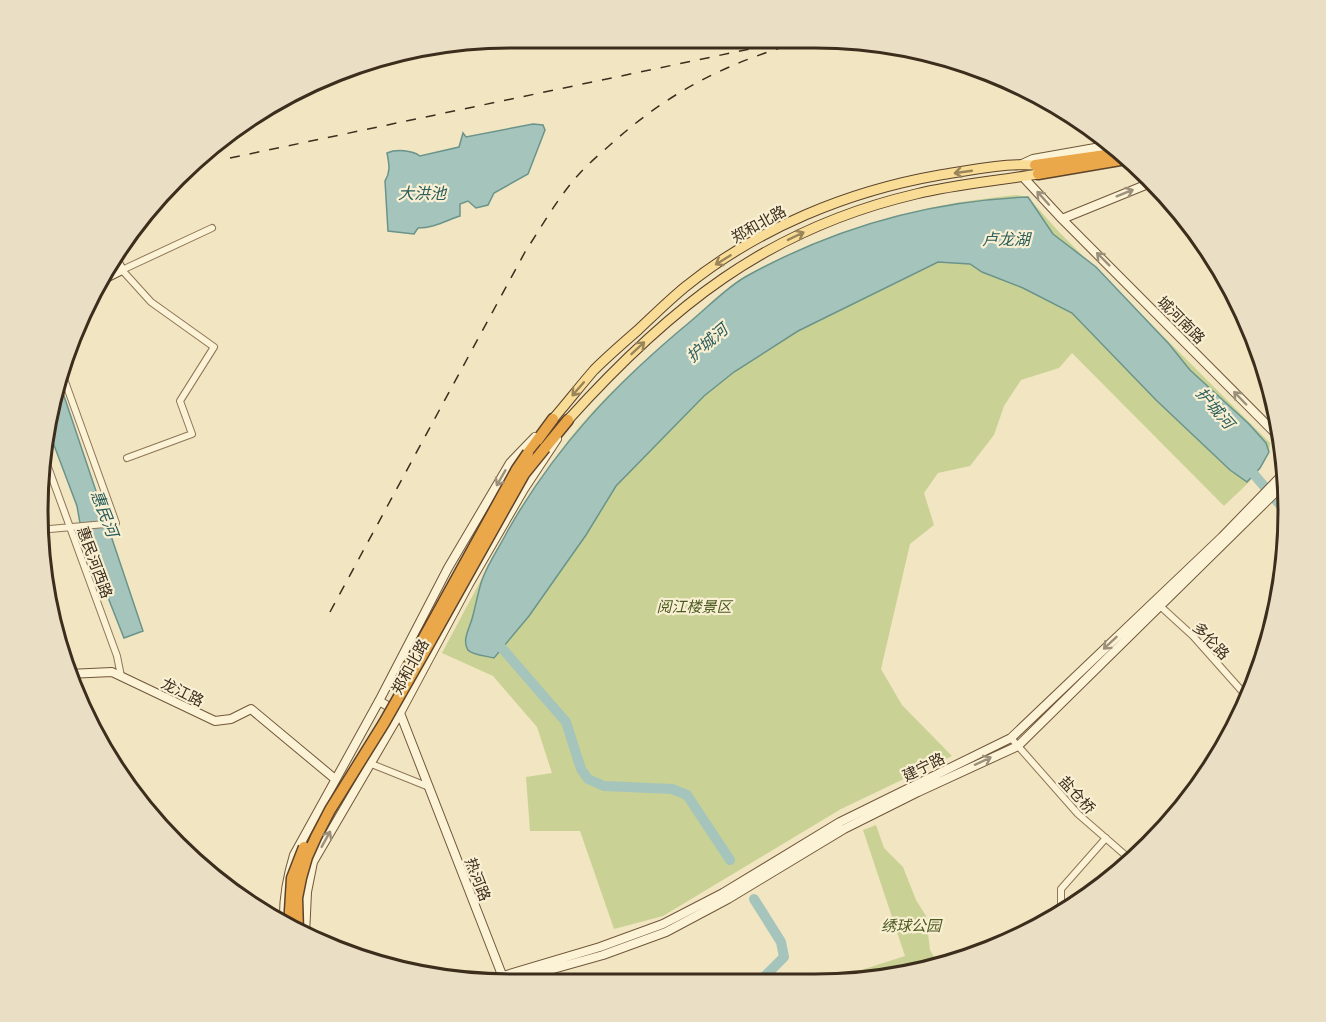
<svg xmlns="http://www.w3.org/2000/svg" width="1326" height="1022" viewBox="0 0 1326 1022" font-family="Georgia,'Noto Sans SC',serif">
<style>
.green{fill:#c9d294}
.water{fill:#a5c4bc;stroke:#6a948b;stroke-width:1.5}
.lines{fill:none;stroke-linecap:round;stroke-linejoin:round}
.river{stroke:#a5c4bc;stroke-width:10}
.street-casing{stroke:#8e7657;stroke-width:8}
.secondary-casing{stroke:#70573a;stroke-width:10}
.primary-casing{stroke:#5b432c;stroke-width:11}
.highway-casing{stroke:#5b432c;stroke-width:13}
.street{stroke:#fcf2d6;stroke-width:6}
.secondary{stroke:#fcf2d6;stroke-width:8}
.primary{stroke:#f9dd96;stroke-width:9}
.highway{stroke:#eaa84a;stroke-width:10}
.rail{stroke:#3c2d1d;stroke-width:1.5;stroke-dasharray:10 10;stroke-linecap:butt}
.highway-bridge-casing{stroke:#5b432c;stroke-width:13;stroke-linecap:butt}
.highway-bridge{stroke:#eaa84a;stroke-width:10}
.oneway{stroke:#9a855a}
.oneway2{stroke:#9c907a}
.labels{text-anchor:middle;dominant-baseline:central;stroke-width:4.5;stroke-linejoin:round;paint-order:stroke}
.street-label{font-size:15px;fill:#3c2d1d;stroke:#f9efd2}
.park-label{font-size:15px;font-style:italic;fill:#4b5b21;stroke:#f9efd2}
.water-label{font-size:16px;font-style:italic;fill:#2a5e5c;stroke:#f9efd2}
.rim{fill:none;stroke:#3c2d1d;stroke-width:3}
</style>
<rect width="100%" height="100%" fill="#f2e5c2"/>
<path class="green" d="M1016 195 1028 197 1059 232 1270 443C1269 468 1241 489 1224 506L1072 353 1059 368 1021 380 1004 406 994 435 970 466 938 473 924 493 934 525 910 544 881 669 902 705 952 756 841 809 663 916 614 929 580 831H530L526 777 552 773 537 727 493 676 442 653C481 581 517 507 567 442 601 398 645 360 687 324 705 310 728 286 747 275 807 243 872 219 939 206 964 201 990 198 1016 195Z
M876 825 884 848 903 867 916 900 926 916 930 950 939 966 876 980H841L852 973 905 956 863 830Z"/>
<path class="water" d="M533 124 543 125 545 130 528 174 494 193 488 205 476 208 468 201 460 204V216C445 221 434 228 418 228L414 234 388 231 385 181C391 171 389 164 387 153 396 149 412 150 420 156L459 147 463 133 466 137Z
M1028 197 1053 234 1096 267 1169 344 1190 370 1249 424 1266 443 1269 452 1260 468 1247 482 1230 470 1156 400 1072 313 1023 288 982 272 970 264 938 262 798 331 734 372 704 396 616 486 586 535 529 616 494 658C487 656 472 655 468 650 461 640 471 626 473 615 476 604 478 592 482 580 488 563 499 548 507 532 555 447 616 383 691 321 708 307 728 286 747 276 834 228 930 201 1028 197Z
M60 384 143 631 124 638 81 529 77 506 46 424 47 418Z"/>
<g class="lines">
<path class="river" d="M1245 464 1288 514
M494 639 566 722 581 769 588 779 604 786 672 789 687 795 730 860
M754 899 781 942 784 957 761 980"/>
<defs>
<path id="street" d="M44 456 117 656 121 676
M127 458 192 434 180 401 214 347 151 302 122 270 212 228
M39 530 116 523 63 376
M1159 605 1193 636 1249 699
M1011 738 1078 814 1132 861
M369 763 429 787
M1061 913V889L1106 838"/>
<path id="secondary" d="M1022 164 1033 159 1112 145
M1023 177 1062 219 1281 439
M1062 219 1148 184
M98 282 122 270 115 257
M68 674 112 672 215 721 231 719 251 709 335 779
M379 701 400 713 504 980
M284 924C283 900 287 878 294 855L379 701 448 568 510 463 535 437
M305 935 307 892 313 862 400 713 469 584 524 489 557 439
M503 976 600 947 663 924 723 893 840 822 1011 738 1222 537 1285 472
M514 980 603 955 666 932 728 899 844 829 918 792 1018 746 1286 482"/>
<path id="primary" d="M553 419C567 403 580 386 594 370 608 356 623 343 638 330 653 316 668 301 685 287 758 228 848 191 940 175 971 170 1004 163 1035 165
M568 420C669 308 766 229 916 194 956 184 997 181 1038 174"/>
<path id="highway" d="M1035 165 1120 153
M1038 174 1126 159
M545 448 568 420
M528 453 553 419"/>
</defs>
<use href="#street" class="street-casing"/>
<use href="#secondary" class="secondary-casing"/>
<use href="#primary" class="primary-casing"/>
<use href="#highway" class="highway-casing"/>
<use href="#street" class="street"/>
<use href="#secondary" class="secondary"/>
<use href="#primary" class="primary"/>
<use href="#highway" class="highway"/>
<path class="rail" d="M230 158 764 46
M330 612 525 252C542 226 558 197 580 173 589 163 600 154 610 145 673 88 733 60 814 38"/>
<defs>
<path id="highway-bridge" d="M400 681 517 469 528 453
M289 927 292 878 304 847
M298 932 297 898 301 878 307 857 316 837 330 810 384 723 426 649 524 474 545 448"/>
</defs>
<use href="#highway-bridge" class="highway-bridge-casing"/>
<use href="#highway-bridge" class="highway-bridge"/>
</g>
<defs><path id="oneway-shaft" d="M-6 0H5M1.5-3L5.5 0L1.5 3" fill="none" stroke-width="1.6" stroke-linecap="round" stroke-linejoin="round" transform="scale(1.5)"/></defs>
<g class="oneway">
<use href="#oneway-shaft" transform="translate(963 172) rotate(172)"/>
<use href="#oneway-shaft" transform="translate(796 236) rotate(-26)"/>
<use href="#oneway-shaft" transform="translate(723 260) rotate(148)"/>
<use href="#oneway-shaft" transform="translate(638 348) rotate(-43)"/>
<use href="#oneway-shaft" transform="translate(578 389) rotate(131)"/>
</g>
<g class="oneway2">
<use href="#oneway-shaft" transform="translate(1125 193) rotate(-22)"/>
<use href="#oneway-shaft" transform="translate(1043 198) rotate(-132)"/>
<use href="#oneway-shaft" transform="translate(1103 259) rotate(-135)"/>
<use href="#oneway-shaft" transform="translate(1240 398) rotate(-134)"/>
<use href="#oneway-shaft" transform="translate(501 478) rotate(120)"/>
<use href="#oneway-shaft" transform="translate(1110 643) rotate(137)"/>
<use href="#oneway-shaft" transform="translate(983 761) rotate(-25)"/>
<use href="#oneway-shaft" transform="translate(326 839) rotate(-61)"/>
</g>
<g class="labels">
<g class="street-label">
<text transform="translate(758 223) rotate(-29)">郑和北路</text>
<text transform="translate(1182 319) rotate(45)">城河南路</text>
<text transform="translate(96 562) rotate(70)">惠民河西路</text>
<text transform="translate(1212 640) rotate(46)">多伦路</text>
<text transform="translate(409 666) rotate(-61)">郑和北路</text>
<text transform="translate(183 691) rotate(26)">龙江路</text>
<text transform="translate(923 766) rotate(-26)">建宁路</text>
<text transform="translate(1078 794) rotate(47)">盐仓桥</text>
<text transform="translate(479 879) rotate(69)">热河路</text>
</g>
<g class="park-label">
<text x="694" y="605">阅江楼景区</text>
<text x="911" y="924">绣球公园</text>
</g>
<g class="water-label">
<text x="422" y="192">大洪池</text>
<text x="1006" y="238">卢龙湖</text>
<text transform="translate(706 342) rotate(-41)">护城河</text>
<text transform="translate(1216 407) rotate(49)">护城河</text>
<text transform="translate(106 513) rotate(69)">惠民河</text>
</g>
</g>
<path d="M0 0H1326V1022H0ZM511 48H815A463 463 0 0 1 1278 511V511A463 463 0 0 1 815 974H511A463 463 0 0 1 48 511V511A463 463 0 0 1 511 48Z" fill="#eadfc4" fill-rule="evenodd"/>
<path class="rim" d="M511 48H815A463 463 0 0 1 1278 511V511A463 463 0 0 1 815 974H511A463 463 0 0 1 48 511V511A463 463 0 0 1 511 48Z"/>
</svg>
